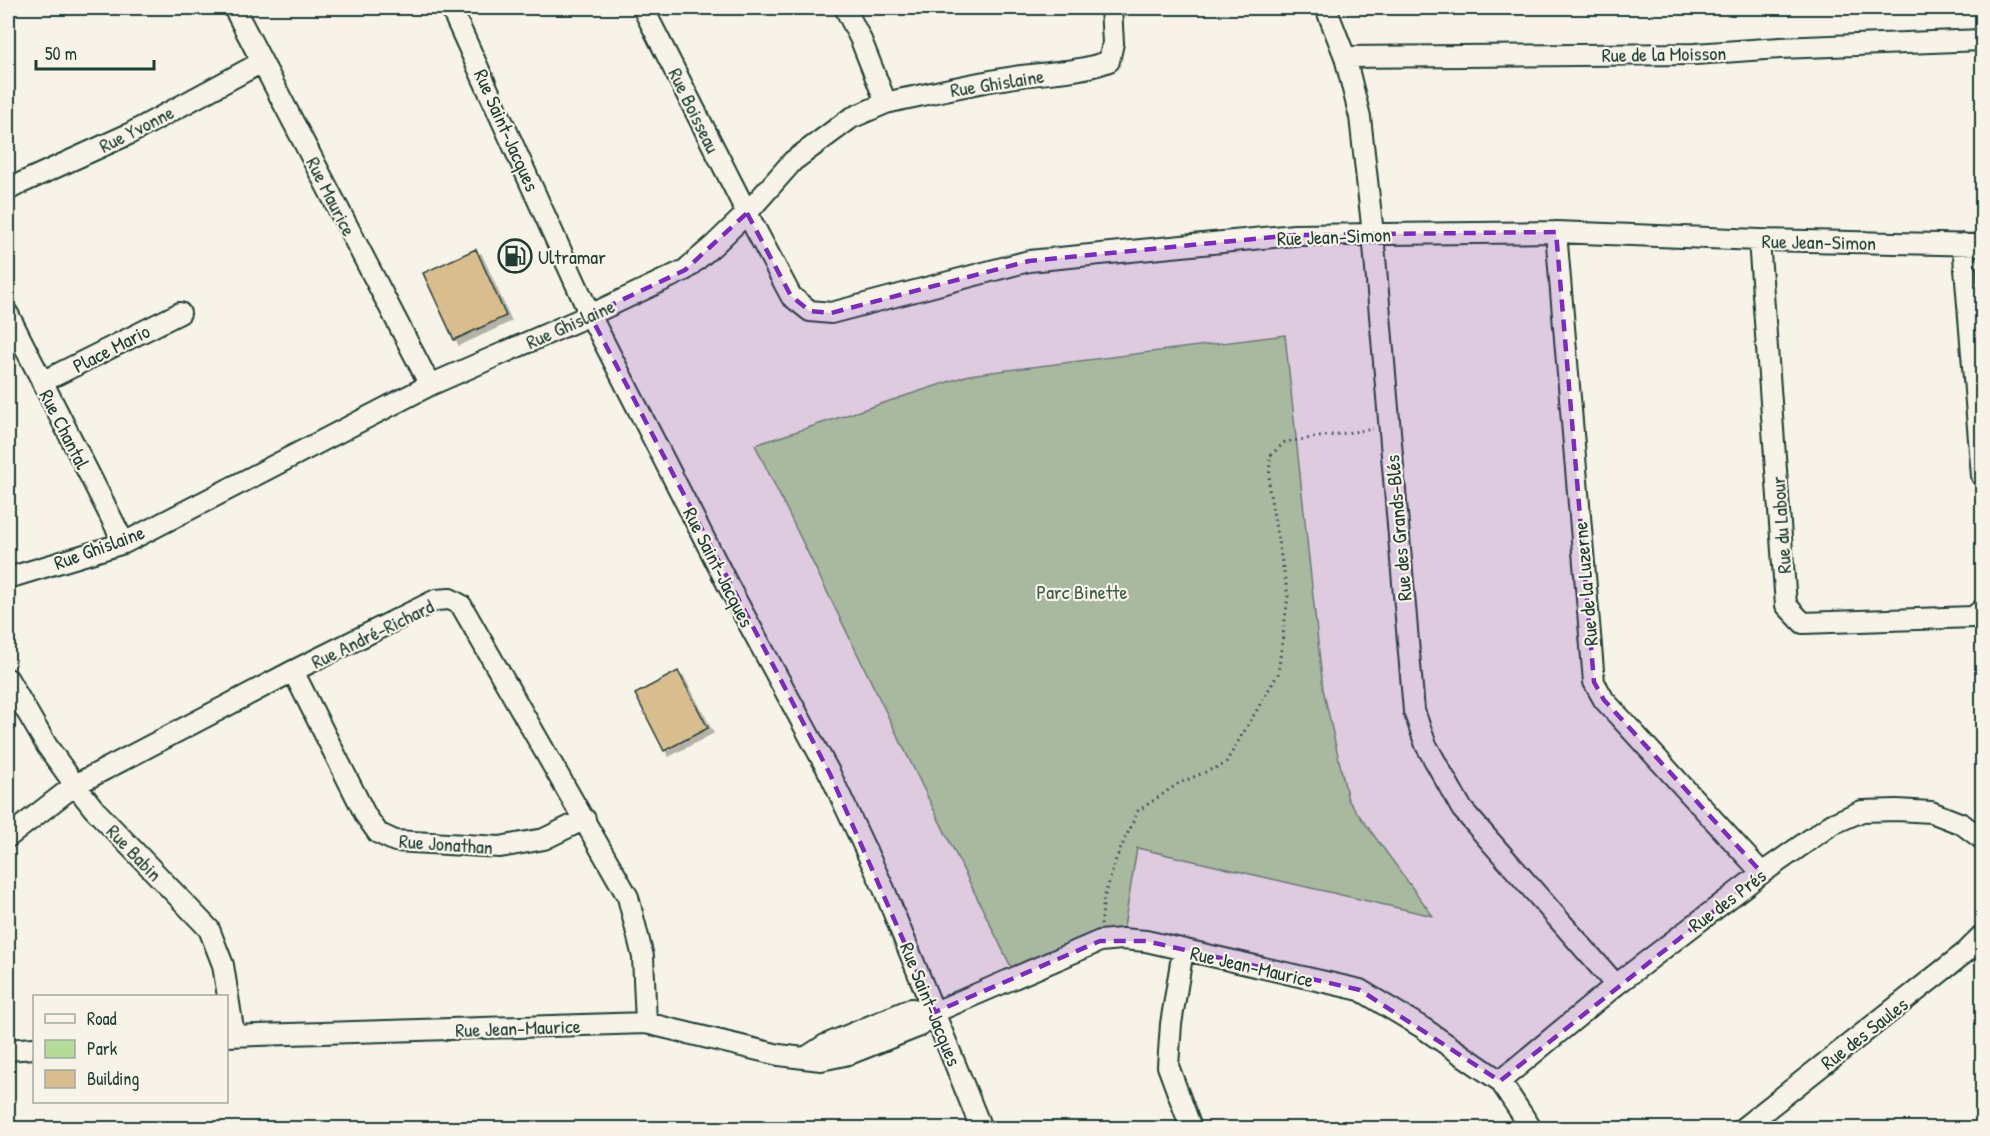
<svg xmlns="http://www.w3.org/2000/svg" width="1990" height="1136" viewBox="0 0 1990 1136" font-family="'Patrick Hand',sans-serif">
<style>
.green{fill:#b4dc98;stroke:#6a8c66;stroke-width:1.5}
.building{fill:#d9bd8e;stroke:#1f3d34;stroke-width:1.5;filter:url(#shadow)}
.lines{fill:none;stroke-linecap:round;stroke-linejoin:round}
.minor-casing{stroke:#1f3d34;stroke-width:24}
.path{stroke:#1f3d34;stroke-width:3;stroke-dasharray:1.5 4.5;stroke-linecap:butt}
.minor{stroke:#f7f3e8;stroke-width:20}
.marked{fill:#7b2cbf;fill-opacity:0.2;stroke:#7b2cbf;stroke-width:4.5;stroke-dasharray:12 8;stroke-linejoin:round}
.labels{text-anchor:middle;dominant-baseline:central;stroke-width:4.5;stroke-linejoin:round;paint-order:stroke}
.street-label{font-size:20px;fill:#1f3d34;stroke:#f7f3e8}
.poi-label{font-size:20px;fill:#1f3d34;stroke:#f7f3e8;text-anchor:start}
.park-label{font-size:20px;fill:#3d5d48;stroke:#f7f3e8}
</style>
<defs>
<filter id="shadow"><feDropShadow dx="5" dy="5" stdDeviation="0" flood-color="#0004"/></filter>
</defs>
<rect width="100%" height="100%" fill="#f7f3e8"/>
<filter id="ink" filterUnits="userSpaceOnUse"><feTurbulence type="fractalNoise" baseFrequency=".0167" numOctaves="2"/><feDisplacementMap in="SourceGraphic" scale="12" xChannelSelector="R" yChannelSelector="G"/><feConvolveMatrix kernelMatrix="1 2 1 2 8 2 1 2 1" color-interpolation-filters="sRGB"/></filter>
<g filter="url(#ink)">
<path class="green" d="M1285 335 1323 689 1348 800 1433 916 1137 848 1122 939 1016 977 755 445 969 375Z"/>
<path class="building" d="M476 249 506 316 454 340 423 273Z
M678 671 708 728 664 751 635 694Z"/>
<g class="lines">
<defs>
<path id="minor" d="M234 8 430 385
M451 8 590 315 730 589 830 774 884 889 981 1128
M643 8 747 213 791 296 810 311 831 313 1029 261 1294 235 1556 232 1759 240 1982 245
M845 8 861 40 886 103
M1326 8 1345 57 1360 117 1373 234 1414 711 1426 745 1462 809 1616 985
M1345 57 1695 54 1780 48 1982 40
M8 190 19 184 129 134 262 62
M1556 232 1594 682 1604 700 1762 873
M1759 240 1786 605 1803 623 1973 617 1982 610
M1963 244 1982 476
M8 314 124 543
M42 382 180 313
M8 578 124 543 430 385 590 315 685 270 714 245 747 213 793 161 851 118 886 103 903 99C942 91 982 81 1022 76 1052 72 1081 72 1109 61L1113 43 1111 8
M293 671 366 816 378 833 395 841 500 847 544 839 585 819
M8 679 47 746 75 785 94 809 209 929 223 965 234 1035
M8 837 75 785 293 671 436 600 450 599 461 605 628 897 643 957 646 1023
M1183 950 1171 1024 1168 1066 1191 1128
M226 1036 646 1023 779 1055 821 1060 849 1054 920 1026 935 1012 1100 941 1122 939 1146 941 1360 990 1423 1028 1500 1081 1531 1128
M8 1050 34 1048
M805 1058 825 1045 911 1009 935 1012
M1500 1081 1616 985 1762 873 1832 824 1862 811 1897 810 1931 812 1962 824 1982 839
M1743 1128 1966 952 1982 936"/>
</defs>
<use href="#minor" class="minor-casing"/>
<path class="path" d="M1101 925 1104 898 1116 859 1138 811 1179 783 1225 764 1278 674 1288 596 1269 489 1270 456 1285 442 1373 429"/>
<use href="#minor" class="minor"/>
</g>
</g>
<path class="marked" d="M747 213 791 296 810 311 831 313 1029 261 1294 235 1556 232 1594 682 1604 700 1762 873 1500 1081 1360 990 1146 941H1100L935 1012 830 774 590 315 685 270Z"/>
<defs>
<symbol id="fuel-ring" viewBox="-11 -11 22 22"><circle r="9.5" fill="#f7f3e8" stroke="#1f3d34" stroke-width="1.5"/><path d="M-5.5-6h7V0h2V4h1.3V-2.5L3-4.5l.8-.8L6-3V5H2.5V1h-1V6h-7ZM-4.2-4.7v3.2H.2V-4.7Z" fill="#1f3d34"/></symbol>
</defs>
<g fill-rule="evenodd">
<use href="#fuel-ring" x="496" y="237" width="38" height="38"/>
</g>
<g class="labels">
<g class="street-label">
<text transform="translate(1664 53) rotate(-1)">Rue de la Moisson</text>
<text transform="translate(997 82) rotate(-9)">Rue Ghislaine</text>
<text transform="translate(695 110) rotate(64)">Rue Boisseau</text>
<text transform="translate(136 128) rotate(-27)">Rue Yvonne</text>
<text transform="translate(507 130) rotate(66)">Rue Saint-Jacques</text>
<text transform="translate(332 196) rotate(63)">Rue Maurice</text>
<text transform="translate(1334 236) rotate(-2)">Rue Jean-Simon</text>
<text transform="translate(1819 241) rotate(1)">Rue Jean-Simon</text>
<text transform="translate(570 323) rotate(-24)">Rue Ghislaine</text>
<text transform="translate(111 348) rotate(-27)">Place Mario</text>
<text transform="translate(65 429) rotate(63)">Rue Chantal</text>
<text transform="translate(1780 525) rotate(-94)">Rue du Labour</text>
<text transform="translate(1398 528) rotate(-95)">Rue des Grands-Blés</text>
<text transform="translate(99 547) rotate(-20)">Rue Ghislaine</text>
<text transform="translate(719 567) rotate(63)">Rue Saint-Jacques</text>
<text transform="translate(1585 584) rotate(-95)">Rue de la Luzerne</text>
<text transform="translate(372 633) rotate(-26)">Rue André-Richard</text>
<text transform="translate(446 843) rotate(4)">Rue Jonathan</text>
<text transform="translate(135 852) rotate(46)">Rue Babin</text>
<text transform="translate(1727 900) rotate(-37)">Rue des Prés</text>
<text transform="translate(1252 966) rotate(13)">Rue Jean-Maurice</text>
<text transform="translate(931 1004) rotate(68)">Rue Saint-Jacques</text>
<text transform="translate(518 1027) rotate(-2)">Rue Jean-Maurice</text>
<text transform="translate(1864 1033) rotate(-38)">Rue des Saules</text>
</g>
<g class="poi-label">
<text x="538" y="256">Ultramar</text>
</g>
<g class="park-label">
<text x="1082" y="591">Parc Binette</text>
</g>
</g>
<rect width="1990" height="1136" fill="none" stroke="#f7f3e8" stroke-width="30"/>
<rect x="15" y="15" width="1960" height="1106" fill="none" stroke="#1f3d34" stroke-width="2" filter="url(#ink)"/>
<rect x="33" y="995" width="195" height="108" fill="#f7f3e8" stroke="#a1aaa0" stroke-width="1.5"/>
<rect x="45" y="1014" width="30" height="9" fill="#f7f3e8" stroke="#a1aaa0" stroke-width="1.5"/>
<text x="87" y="1025" font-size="18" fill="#1f3d34">Road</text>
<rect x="45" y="1040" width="30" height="18" fill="#b4dc98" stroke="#a1aaa0" stroke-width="1.5"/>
<text x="87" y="1055" font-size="18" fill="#1f3d34">Park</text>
<rect x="45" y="1070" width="30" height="18" fill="#d9bd8e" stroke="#a1aaa0" stroke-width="1.5"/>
<text x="87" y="1085" font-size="18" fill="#1f3d34">Building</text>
<path d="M36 60v9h118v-9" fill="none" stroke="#1f3d34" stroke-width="3"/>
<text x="45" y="60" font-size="18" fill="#1f3d34" stroke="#f7f3e8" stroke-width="4.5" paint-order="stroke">50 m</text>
</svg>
